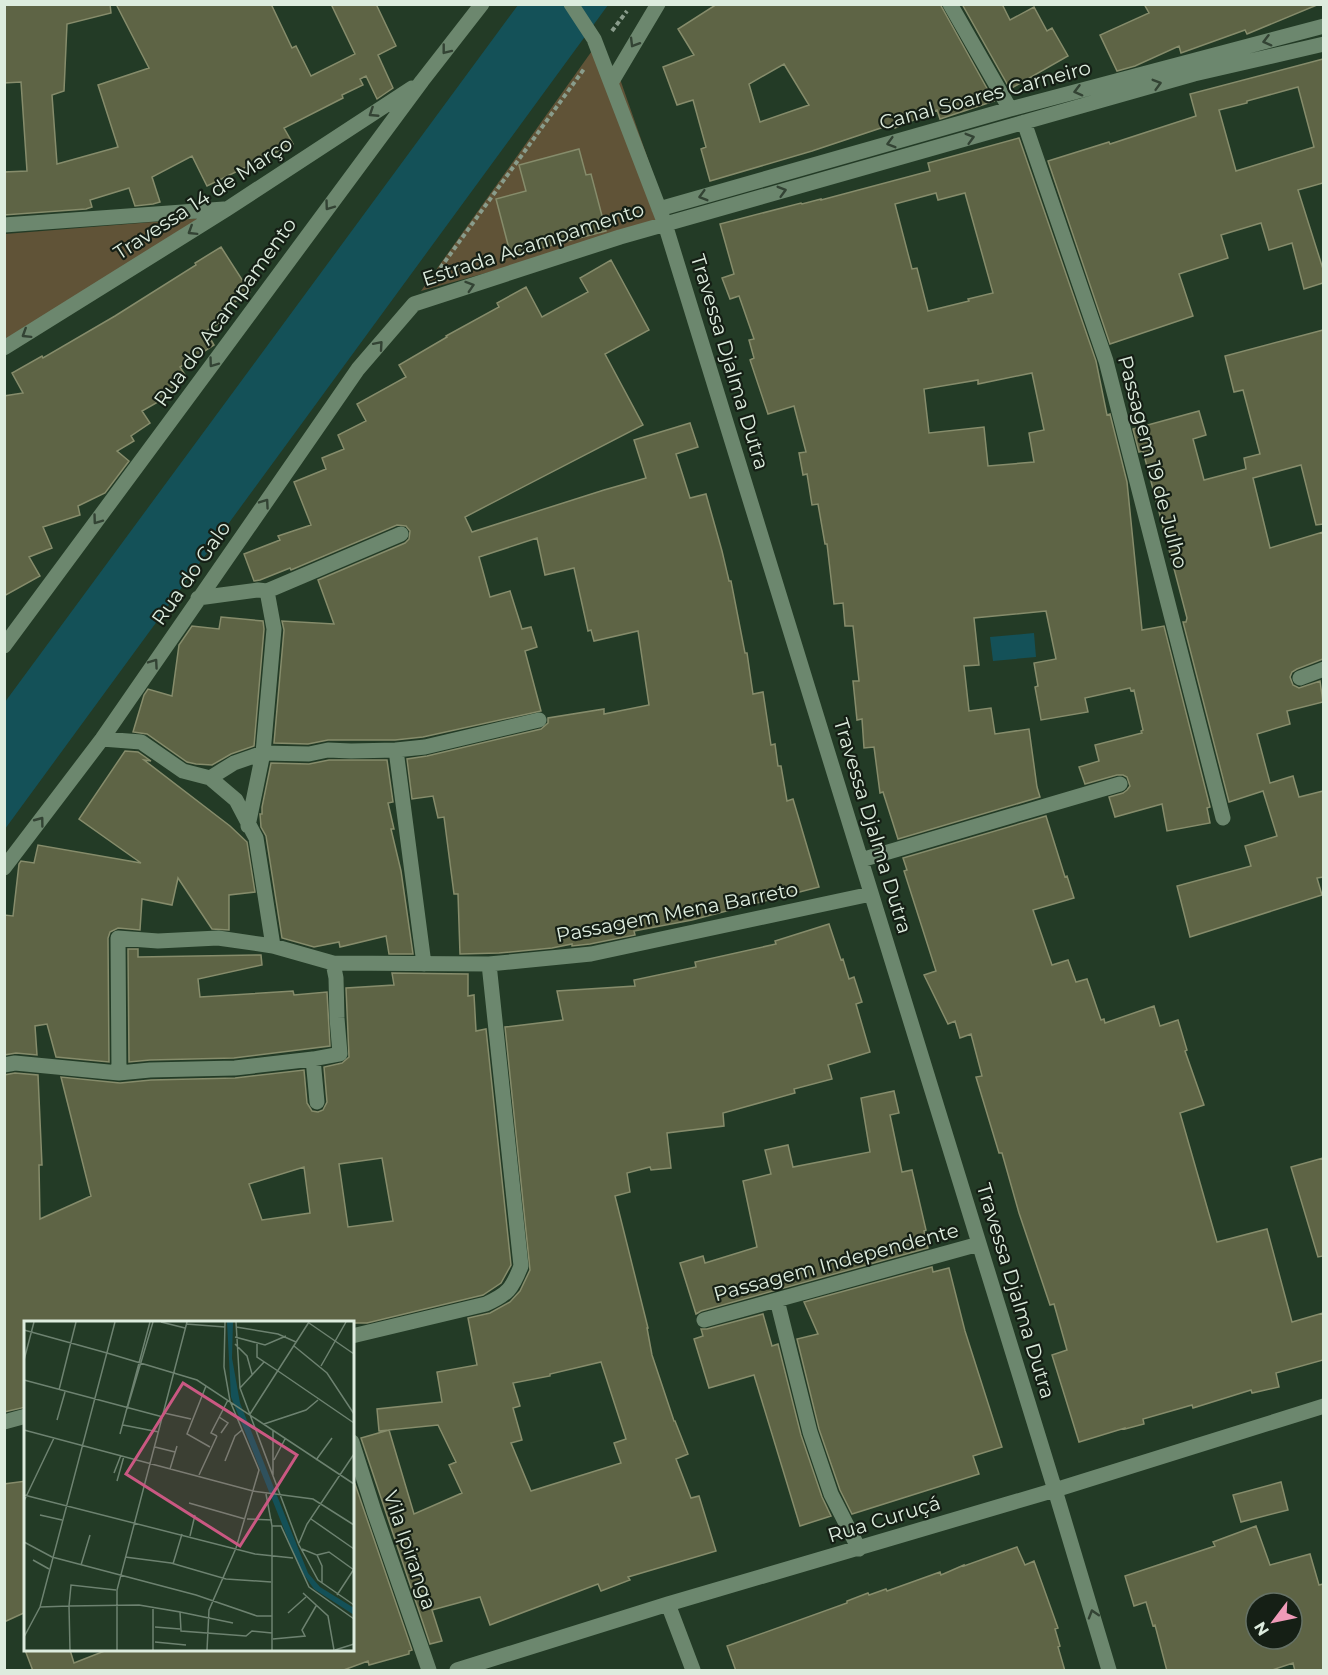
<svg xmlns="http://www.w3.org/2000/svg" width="1328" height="1675" viewBox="0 0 1328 1675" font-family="Montserrat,sans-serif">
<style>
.green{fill:#605337}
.water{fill:#145158}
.building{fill:#5e6445;stroke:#868c6b;stroke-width:1.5;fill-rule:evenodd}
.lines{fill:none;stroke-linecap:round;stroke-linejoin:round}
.path{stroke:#899c8b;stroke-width:4;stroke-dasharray:4.5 3;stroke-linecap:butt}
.minor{stroke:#6c876e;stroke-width:15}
.oneway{stroke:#334334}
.labels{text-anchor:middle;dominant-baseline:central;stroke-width:4.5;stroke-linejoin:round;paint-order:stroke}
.street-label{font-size:20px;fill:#ddecde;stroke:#151f15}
.inset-road{fill:none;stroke:#6d8270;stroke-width:1.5}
.view{fill:#ca5882;fill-opacity:0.15;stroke:#ca5882;stroke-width:3}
.inset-edge{fill:none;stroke:#ddecde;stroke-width:3}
</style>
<rect width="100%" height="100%" fill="#233b26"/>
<path class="green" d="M594 48 620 79 671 225 626 234 421 291Z
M215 217 5 348V234Z"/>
<path class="water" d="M518 5H608L5 829V702Z
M1034 633 1036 657 993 661 990 637Z"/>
<path class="building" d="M4 4H110L111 13 67 24 64 91 52 95 57 164 118 147 98 85 149 68 116 4H271L292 48 296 46 311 76 355 54 331 4H376L396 46 378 55 393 88 377 99 366 76 360 79 363 85 342 95 343 98 284 128 293 144 207 186 192 156 152 177 160 202 153 204 135 206 129 188 90 200 92 207 86 209 4 215V172L27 171 21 82 4 83Z
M717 4H940L994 101 940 119 937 110 895 128 893 124 812 151 710 181 701 149 706 147 693 100 677 105 663 67 694 55 678 29ZM784 64 809 105 760 122 749 84Z
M962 4H1002L1010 20 1034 7 1047 31 1052 28 1068 56 1010 89Z
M1144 4H1317V5L1247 34 1245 30 1181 53 1179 46 1135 66 1117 71 1100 35 1149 13Z
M1323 59V183L1298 190 1323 269V283L1304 289 1292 243 1269 250 1261 223 1221 235 1228 258 1179 274 1193 316 1110 344 1048 161 1109 142 1110 144 1196 116 1190 94ZM1298 87 1314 147 1236 171 1219 110 1247 103V101Z
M1019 138 1096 361 1107 415 1110 414 1127 482 1142 630 1164 626 1210 807 1207 808 1210 823 1167 831 1162 804 1115 817 1109 797 1123 793 1127 790 1130 786 1127 777 1123 775H1117L1085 784 1079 767 1099 761 1095 745 1142 733 1141 731 1143 730 1134 690 1131 691 1130 688 1085 698 1088 712 1041 720 1035 687 1038 686 1034 663 1056 659 1046 611 974 618 979 665 964 666 969 711 991 708 995 734 1029 729 1037 787 1040 797 898 839 883 792 880 793 874 747 864 748 862 719 857 720 853 681H859L853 626H845L843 603 834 604 827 544H825L818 504 812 505 807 474 803 475 799 453 806 452 794 406 768 414 750 360 754 358 749 340 754 339 739 296 730 299 722 278 734 274 720 224 801 203 802 204 821 199V200L930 171 928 163ZM936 193 938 200 965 193 993 293 968 299 969 301 928 311 917 268 912 269 895 204ZM1032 373 1044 430 1029 433 1034 462 988 466 984 427 929 433 924 389 978 380V384Z
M579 149 586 175 591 174 606 231 511 256 496 199 526 191 519 165Z
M221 247 250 292 218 313 223 321 206 331 214 345 180 367 187 378 163 393 165 398 142 411 150 423 131 436 134 441 117 451 129 461 105 493 78 506 80 515 43 527 52 548 29 557 40 576 4 596V396L23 393 12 373 42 356 43 358 115 316 196 265 195 263Z
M611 260 649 330 605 354 643 425 465 517 472 532 604 490 646 478 634 440 690 423 698 447 676 454 690 498 706 494 722 551 729 581H731L745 653H747L753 694 763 692 771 745 775 744 778 766H781L787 801 793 799 819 887 692 920 634 931 635 935 590 944 572 946V944L552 948 499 953 460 954 458 894H454L444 817 438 818 433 796 412 799 407 759 427 756 541 729 548 723V718L604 709V714L649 705 638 631 594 641 591 630 588 631 574 568 545 575 537 538 479 557 490 597 510 591 522 629 531 627 537 647 525 651 541 711 423 737 395 740H328L308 744 274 743 284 630 282 621 334 624 318 580 405 543 409 539 410 531 406 526 397 525 291 570 290 568 260 580 254 581 244 554 280 540 278 536 311 525 294 482 326 469 322 458 344 449 338 435 366 421 357 404 406 377 399 365 447 337 446 336 499 307 497 303 526 287 542 317 588 292 580 278Z
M1323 330V524L1316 525 1301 465 1253 478 1270 548 1323 532V659L1297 669 1292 672 1290 677 1293 685 1299 688 1320 681 1323 702 1287 711 1290 724 1257 734 1270 783 1293 776 1299 797 1323 791V877L1317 878 1322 895 1190 937 1177 886 1251 866 1245 846 1277 836 1263 791 1229 802 1183 622H1186L1187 618 1143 451 1139 452 1133 429 1199 411 1206 435 1193 439 1204 480 1246 469 1244 458 1260 454 1243 390 1234 392 1225 356Z
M221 617 263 621 264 629 254 746 231 754 212 765 196 764 187 762 147 734 133 732 144 695 148 689 172 696 179 645 192 626 219 629Z
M125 751 138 752 151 761 144 760 230 826 247 842 255 892 229 895V930L212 929 178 878 172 905 142 899 140 930 118 928 110 932 108 938 109 1062 56 1057 47 1024 35 1026 37 1055 16 1053 4 1055V915L13 916 19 864 21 861 34 863 38 845 141 863 79 819Z
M329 760H387L393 802 388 803 394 829H391L401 871 413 954H389L386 936 340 947 339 942 314 947 282 938 266 836 261 827 260 814H262V807L271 763 309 764Z
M1046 816 1065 877 1067 876 1074 898 1033 910 1052 965 1068 960 1076 982 1087 979 1101 1020 1104 1019 1105 1023 1154 1006 1160 1026 1178 1020 1187 1050 1185 1051 1204 1105 1180 1113 1217 1242 1267 1229 1292 1322 1323 1313V1360L1276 1373 1279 1387 1252 1393 1251 1390 1193 1408 1192 1405 1143 1419 1144 1424 1125 1429V1428L1079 1442 1052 1355 1067 1350 1054 1304 1050 1305 1019 1213 1002 1153H999L976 1077 982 1076 971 1034 960 1038 955 1021 948 1024 924 975 936 971 904 871 907 870 903 858Z
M829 924 841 960 843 959 849 979 854 977 862 1002 856 1004 870 1052 828 1065 832 1079 794 1089 795 1093 723 1113 724 1126 667 1133 671 1168 651 1170 650 1167 627 1173 630 1192 615 1196 648 1328H647L652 1355 674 1421H675L688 1454 676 1459 691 1498 699 1496 716 1551 628 1577 630 1580 601 1591 598 1584 490 1625 480 1597 432 1610 442 1641 430 1644 361 1438 389 1430 414 1514 462 1493 449 1465 456 1462 438 1425 379 1431 377 1409 442 1402 437 1372 477 1365 468 1318 490 1313 510 1302 520 1291 530 1270 505 1027 563 1020 557 991 635 986 634 980 696 967 695 962 776 944 775 941ZM601 1362 626 1439 614 1443 621 1463 531 1491 511 1443 522 1440 513 1408 520 1406 513 1383 550 1376V1374Z
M128 949H138V957L261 955 262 965 198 979 200 997 293 991 294 995 327 992 330 1046 234 1058 150 1060 129 1062Z
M392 973 468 974V996L474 995 476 1031 486 1029 511 1265 501 1283 483 1295 367 1323H26V1407L4 1412V1075L15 1073 38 1075 42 1165H39L40 1219 91 1196 61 1077 120 1083 151 1080 235 1078 304 1070 307 1103 312 1111 318 1112 323 1110 327 1102 324 1067 342 1063 349 1057 346 988 394 985ZM382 1158 393 1221 348 1227 339 1164ZM304 1167 310 1213 262 1220 249 1184Z
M894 1091 899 1113 890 1115 902 1172 912 1170 926 1230 924 1231 928 1248 701 1311 696 1314 680 1263 703 1256 705 1263 757 1247 743 1181 771 1174 765 1150 788 1145 793 1167 870 1152 861 1098Z
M1323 1158V1256L1318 1257 1291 1167Z
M932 1267 933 1272 949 1268 965 1331 1002 1447 973 1456 979 1474 852 1514 840 1490 819 1429 797 1339 818 1334 804 1302Z
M763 1314 772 1346 778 1344 801 1435 822 1497 831 1516 800 1526 754 1375 709 1388 694 1339 703 1336 701 1329H707Z
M26 1481V1612L4 1622V1484Z
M1281 1482 1288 1510 1241 1522 1233 1495Z
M355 1484 412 1650 409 1651V1654L369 1665 368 1661 341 1671H33L25 1650H70L74 1663 107 1650H352V1485Z
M1256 1526 1270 1565 1310 1554 1319 1585 1323 1584V1671H1295L1293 1663 1269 1671H1167L1155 1625 1153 1626 1146 1602 1134 1606 1125 1576 1215 1546 1213 1542ZM1256 1603H1292V1639H1256Z
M1017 1547 1025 1565 1034 1561 1058 1628 1055 1629 1060 1646 1058 1647 1065 1671H736L727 1646 847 1603V1601L868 1593 869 1595 886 1589 887 1591 940 1572 941 1575 964 1565V1566Z"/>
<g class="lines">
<path class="path" d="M612 31 627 11
M436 274 584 69"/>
<path class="minor" d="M571 4 594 39 665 224 1055 1490 1109 1670
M950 4 1010 109
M611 83 658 4
M1024 122 1106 361 1223 818
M659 209 1010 109 1324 26
M4 225 224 209
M4 348 227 209 412 88
M198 598 258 590 267 591 401 534
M4 646 422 81 482 4
M1300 678 1324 669
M102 739 141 742 183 771 210 778 234 763 263 753 309 754 328 750 351 751 396 750 425 747 539 720
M396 750 424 964
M210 778 236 800 256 838 273 946 333 963 489 964 591 954 871 894
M248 826 263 753 274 629 267 591
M861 860 1120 784
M4 868 102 739 358 369 414 304 620 237 1194 74 1324 44
M313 1059 317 1102
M4 1065 15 1063 119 1073 150 1070 235 1068 313 1059 340 1054 337 1018 336 978 333 963
M119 1073 118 938 158 941 218 938 273 946
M777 1300 810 1432 831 1494 859 1549
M704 1320 979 1244
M352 1336 486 1304C508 1294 512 1289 521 1266L489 964
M4 1422 26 1416
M352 1442 374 1511 429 1670
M668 1604 693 1670
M457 1670 668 1604 1055 1490 1324 1406"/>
</g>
<defs><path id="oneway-chevron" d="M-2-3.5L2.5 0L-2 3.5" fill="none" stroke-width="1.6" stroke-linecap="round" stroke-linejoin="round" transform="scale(1.5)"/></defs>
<g class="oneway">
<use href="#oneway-chevron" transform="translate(1267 41) rotate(165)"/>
<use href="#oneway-chevron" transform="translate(634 43) rotate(121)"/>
<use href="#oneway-chevron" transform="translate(446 50) rotate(128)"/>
<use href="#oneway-chevron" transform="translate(1157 84) rotate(-16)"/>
<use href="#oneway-chevron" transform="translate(1078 91) rotate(165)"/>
<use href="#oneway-chevron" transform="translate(373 113) rotate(147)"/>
<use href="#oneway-chevron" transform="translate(970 138) rotate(-16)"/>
<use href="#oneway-chevron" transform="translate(891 143) rotate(164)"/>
<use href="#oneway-chevron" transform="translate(782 191) rotate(-16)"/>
<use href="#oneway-chevron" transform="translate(703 196) rotate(164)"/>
<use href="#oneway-chevron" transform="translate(329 206) rotate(126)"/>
<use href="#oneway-chevron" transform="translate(192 231) rotate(148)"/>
<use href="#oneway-chevron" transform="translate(470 286) rotate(-18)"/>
<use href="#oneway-chevron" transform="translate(26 334) rotate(148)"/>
<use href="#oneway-chevron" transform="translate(379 345) rotate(-49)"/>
<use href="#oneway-chevron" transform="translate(213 363) rotate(126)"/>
<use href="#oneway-chevron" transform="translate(265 503) rotate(-55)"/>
<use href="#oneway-chevron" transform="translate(97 520) rotate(126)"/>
<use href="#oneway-chevron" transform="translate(154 663) rotate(-55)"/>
<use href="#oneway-chevron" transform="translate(40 821) rotate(-53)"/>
<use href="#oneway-chevron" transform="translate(1093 1614) rotate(-107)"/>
</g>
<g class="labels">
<g class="street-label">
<text transform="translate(985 95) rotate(-15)">Canal Soares Carneiro</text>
<text transform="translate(203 198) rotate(-33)">Travessa 14 de Março</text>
<text transform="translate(533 244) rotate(-18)">Estrada Acampamento</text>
<text transform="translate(225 312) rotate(-54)">Rua do Acampamento</text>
<text transform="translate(730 362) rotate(73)">Travessa Djalma Dutra</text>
<text transform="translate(1153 462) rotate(75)">Passagem 19 de Julho</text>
<text transform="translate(191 573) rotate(-55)">Rua do Galo</text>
<text transform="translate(873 826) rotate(73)">Travessa Djalma Dutra</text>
<text transform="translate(677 912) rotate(-11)">Passagem Mena Barreto</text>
<text transform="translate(836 1262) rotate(-15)">Passagem Independente</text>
<text transform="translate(1016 1291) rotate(73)">Travessa Djalma Dutra</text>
<text transform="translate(884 1519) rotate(-17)">Rua Curuçá</text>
<text transform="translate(410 1550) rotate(71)">Vila Ipiranga</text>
</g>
</g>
<g transform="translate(24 1321)">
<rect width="330" height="330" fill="#233b26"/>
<path d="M203 1H209L208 37 216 82 284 252 296 266 330 287V294L290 268 276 248 207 76Z" fill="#145158"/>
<path class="inset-road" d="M137 1 161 7M212 1 216 67 275 224 294 259 330 284M285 2 330 33M162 3 201 6M212 6 254 13 272 21M0 9 83 32M211 16 241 24 262 15M211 23 223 35 228 53M233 23V36L254 50M270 25 303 52 330 93M83 32 173 59 330 163M0 39 10 1M297 45 322 1M254 50 330 102M0 59 139 96M182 65 163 113 186 126M216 67 240 41M35 69 52 1M103 88 129 1M140 92 167 98M226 93 285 1M195 96 204 102 197 112M33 99 41 71M240 103 282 89 294 79M99 104 135 111M0 109 229 170 289 178 330 204M249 110V154M96 113 126 1M193 115 187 112 204 79M131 126 151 131M250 139 261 118M292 139 308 117M201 140 211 115 218 109M146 148 153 125M90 152 97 134M175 154 193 115M93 160 100 135M242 173 248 205V329M0 174 231 233 269 237M0 180 30 117M165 182 221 198M16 194 38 199M223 198 248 199M287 198 330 228M248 205H257L285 266 330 298M166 215 171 194M0 221 28 236 172 274 233 295H248M275 222 283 203 330 133M278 228 293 234 298 245V262M293 234 305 231 330 249M101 236 147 242 202 258 247 261M9 239 25 248M149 243 158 213M57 244 66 214M92 269 47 264 45 285 115 284 156 291 157 310 222 315 228 310 248 312M279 272 304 295 310 329M313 274 330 248M16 286 45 285 46 329M129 286V329M156 291 209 302M264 292 282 276M131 306 156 308M0 316 16 286 91 1M249 318 281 315 278 309 292 285M131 321 162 324M93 329V269L163 1M183 329 185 289 212 227 235 149 206 80 200 46 201 1M311 329 330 323"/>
<path class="view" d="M159 62 273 134 216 225 102 153Z"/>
<rect width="330" height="330" class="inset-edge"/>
</g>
<rect width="1328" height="1675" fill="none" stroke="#ddecde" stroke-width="12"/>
<g transform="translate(1274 1621) rotate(238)"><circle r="28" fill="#151f15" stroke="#657165" stroke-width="1.5"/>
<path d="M0-4.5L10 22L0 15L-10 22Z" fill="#ef9ab8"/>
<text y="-9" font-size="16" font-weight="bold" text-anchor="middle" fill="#ddecde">N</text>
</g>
</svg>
